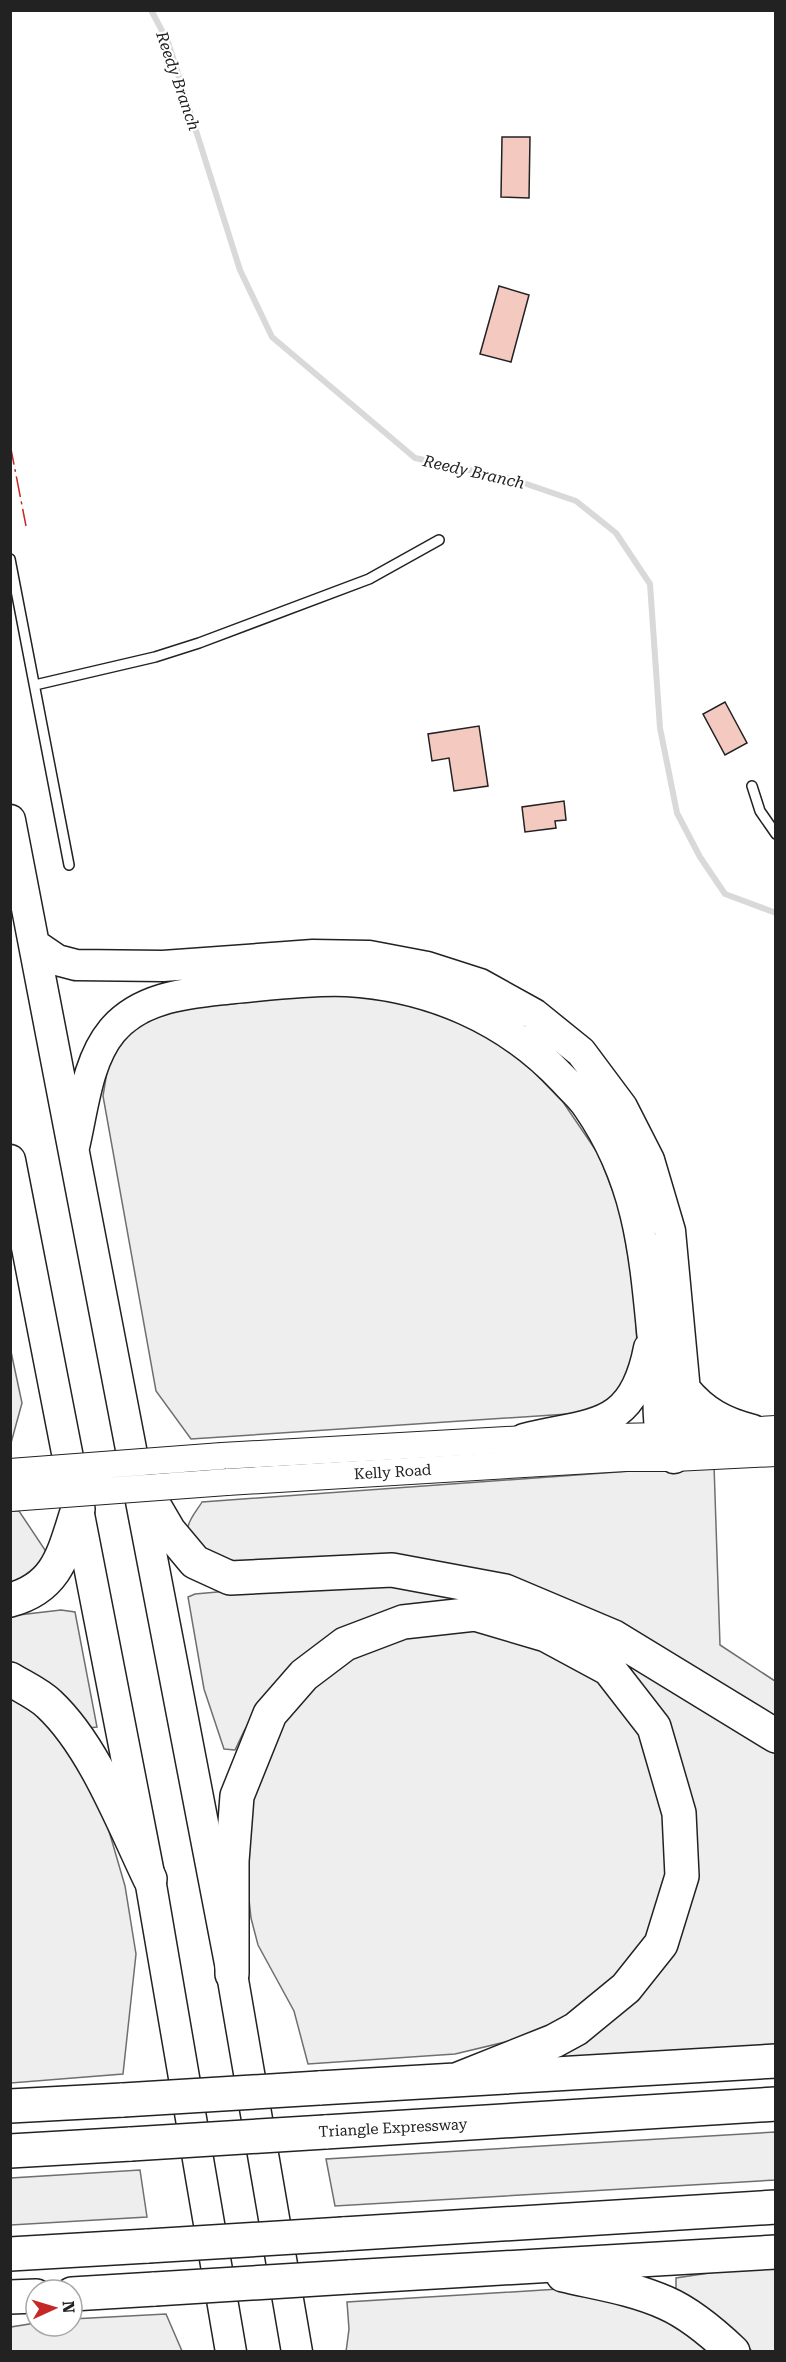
<svg xmlns="http://www.w3.org/2000/svg" width="786" height="2362" viewBox="0 0 786 2362" font-family="'Roboto Serif',serif">
<style>
.green{fill:#eee;stroke:#6f6f6f;stroke-width:1.5}
.lines{fill:none;stroke-linecap:round;stroke-linejoin:round}
.stream{stroke:#d9d9d9;stroke-width:6}
.building{fill:#f3c9c0;stroke:#222;stroke-width:1.5}
.service-casing{stroke:#222;stroke-width:12}
.secondary-casing{stroke:#222;stroke-width:28}
.trunk-casing{stroke:#222;stroke-width:33}
.motorway-casing{stroke:#222;stroke-width:36}
.service{stroke:#fff;stroke-width:9}
.secondary{stroke:#fff;stroke-width:26}
.trunk{stroke:#fff;stroke-width:30}
.motorway{stroke:#fff;stroke-width:33}
.secondary-bridge-casing{stroke:#222;stroke-width:28;stroke-linecap:butt}
.motorway-bridge-casing{stroke:#222;stroke-width:36;stroke-linecap:butt}
.secondary-bridge{stroke:#fff;stroke-width:26}
.motorway-bridge{stroke:#fff;stroke-width:33}
.power{stroke:#c62828;stroke-width:1.5;stroke-dasharray:21 4.5 3 4.5;stroke-linecap:butt}
.labels{text-anchor:middle;dominant-baseline:central;stroke-width:4.5;stroke-linejoin:round;paint-order:stroke}
.street-label{font-size:15px;fill:#222;stroke:#fff}
.water-label{font-size:16px;font-style:italic;fill:#222;stroke:#fff}
</style>
<rect width="100%" height="100%" fill="#fff"/>
<path class="green" d="M341 992 406 1001 465 1021 520 1058 563 1102 599 1155 620 1210 635 1295 637 1347 626 1384 606 1408 568 1414 191 1439 156 1391 103 1096 109 1060 128 1033 159 1012 195 1003Z
M10 1347 22 1403 11 1443H10Z
M714 1465 720 1645 775 1681V1724L601 1616 235 1563C218 1558 185 1551 188 1528 188 1520 198 1509 202 1502Z
M11 1511H19L47 1553 36 1570 11 1588Z
M340 1581 455 1591 454 1603 270 1689 244 1731 235 1750 224 1749 204 1689 188 1597 195 1594Z
M61 1610 75 1612 97 1727 89 1728 11 1664 10 1616Z
M471 1625 513 1632 601 1681 636 1723 670 1839 665 1895 645 1940 606 1993 568 2018 522 2038 455 2054 308 2064 294 2011 258 1945 251 1918 245 1862 248 1808 277 1722 350 1652 405 1631Z
M611 1647 775 1753V2049L559 2062 558 2051 621 2011 694 1839Z
M10 1690 73 1746 102 1807 125 1886 136 1954 123 2074 11 2083Z
M775 2132V2180L335 2206 326 2159Z
M140 2170 147 2217 11 2225V2178Z
M775 2263V2351H752L711 2311 676 2290V2278Z
M559 2289 674 2317 720 2352H346L349 2329 347 2302Z
M166 2314 182 2351H11V2327L36 2323V2326H72V2319Z"/>
<g class="lines">
<path class="stream" d="M151 10 168 42 240 270 272 337 415 458 515 480 576 501 616 533 650 584 660 728 677 813 700 857 725 894 776 913"/>
</g>
<path class="building" d="M502 137H530L529 198 501 197Z
M499 286 529 295 511 362 480 354Z
M725 702 747 743 725 755 703 714Z
M479 726 488 786 454 791 449 758 432 761 428 734Z
M564 801 566 820 555 821 556 828 525 832 522 807Z"/>
<g class="lines">
<defs>
<path id="service" d="M10 559 69 865
M35 685 155 657 199 643 369 579 439 540
M752 786 760 811 776 834"/>
<g id="secondary">
<path d="M222 1456 524 1439 662 1436 776 1429"/>
<path id="s1" d="M227 1482 625 1458H674L776 1453"/>
</g>
<path id="trunk" d="M10 820 232 1974 297 2352
M35 945 57 960 76 965 163 966 313 955 369 956 427 967 480 984 534 1014 581 1052 622 1107 649 1160 670 1231 689 1434 674 1458C671 1451 664 1443 662 1436 656 1418 660 1380 658 1359 658 1349 652 1340 652 1330 644 1246 637 1178 588 1107 582 1097 572 1089 564 1080 507 1019 430 986 347 981 314 979 268 985 234 988 192 993 142 995 112 1031 87 1061 83 1109 74 1147
M10 1160 150 1879 231 2352
M685 1389C704 1412 724 1423 753 1430
M524 1439C592 1422 633 1431 649 1348"/>
<path id="motorway" d="M138 1478 169 1531 195 1562 230 1578 392 1570 505 1591 614 1637 776 1736
M10 1600C59 1587 64 1551 78 1509
M10 1679C23 1687 39 1694 49 1704 94 1746 123 1823 150 1879
M232 1974V1861L237 1796 270 1714 304 1675 345 1644 403 1622 475 1614 546 1635 609 1669 654 1727 679 1813 682 1876 661 1944 626 1988 576 2029 554 2041 456 2080
M319 2088 776 2061
M10 2106 123 2100
M325 2132 776 2104
M10 2151 131 2144
M343 2234 776 2207
M10 2254 148 2246
M563 2275C597 2283 633 2288 666 2303 691 2314 713 2333 733 2352
M349 2277 776 2252
M72 2294 155 2289
M10 2297 36 2296"/>
</defs>
<use href="#service" class="service-casing"/>
<use href="#secondary" class="secondary-casing"/>
<use href="#trunk" class="trunk-casing"/>
<use href="#motorway" class="motorway-casing"/>
<use href="#service" class="service"/>
<use href="#secondary" class="secondary"/>
<use href="#trunk" class="trunk"/>
<use href="#motorway" class="motorway"/>
<defs>
<path id="secondary-bridge" d="M10 1472 222 1456
M10 1498 227 1482"/>
<path id="motorway-bridge" d="M123 2100 319 2088
M131 2144 325 2132
M148 2246 343 2234
M155 2289 349 2277"/>
</defs>
<use href="#secondary-bridge" class="secondary-bridge-casing"/>
<use href="#motorway-bridge" class="motorway-bridge-casing"/>
<use href="#secondary-bridge" class="secondary-bridge"/>
<use href="#motorway-bridge" class="motorway-bridge"/>
<path class="power" d="M10 444 26 526"/>
</g>
<g class="labels">
<g class="street-label">
<text stroke="none"><textPath href="#s1" startOffset="166">Kelly Road</textPath></text>
<text transform="translate(393 2128) rotate(-3)">Triangle Expressway</text>
</g>
<g class="water-label">
<text transform="translate(178 81) rotate(71)">Reedy Branch</text>
<text transform="translate(474 472) rotate(13)">Reedy Branch</text>
</g>
</g>
<rect width="786" height="2362" fill="none" stroke="#222222" stroke-width="24"/>
<g transform="translate(54 2308) rotate(86)"><circle r="28" fill="#ffffff" stroke="#a7a7a7" stroke-width="1.5"/>
<path d="M0-4.5L10 22L0 15L-10 22Z" fill="#c62828"/>
<text y="-9" font-size="16" font-weight="bold" text-anchor="middle" fill="#222222">N</text>
</g>
</svg>
